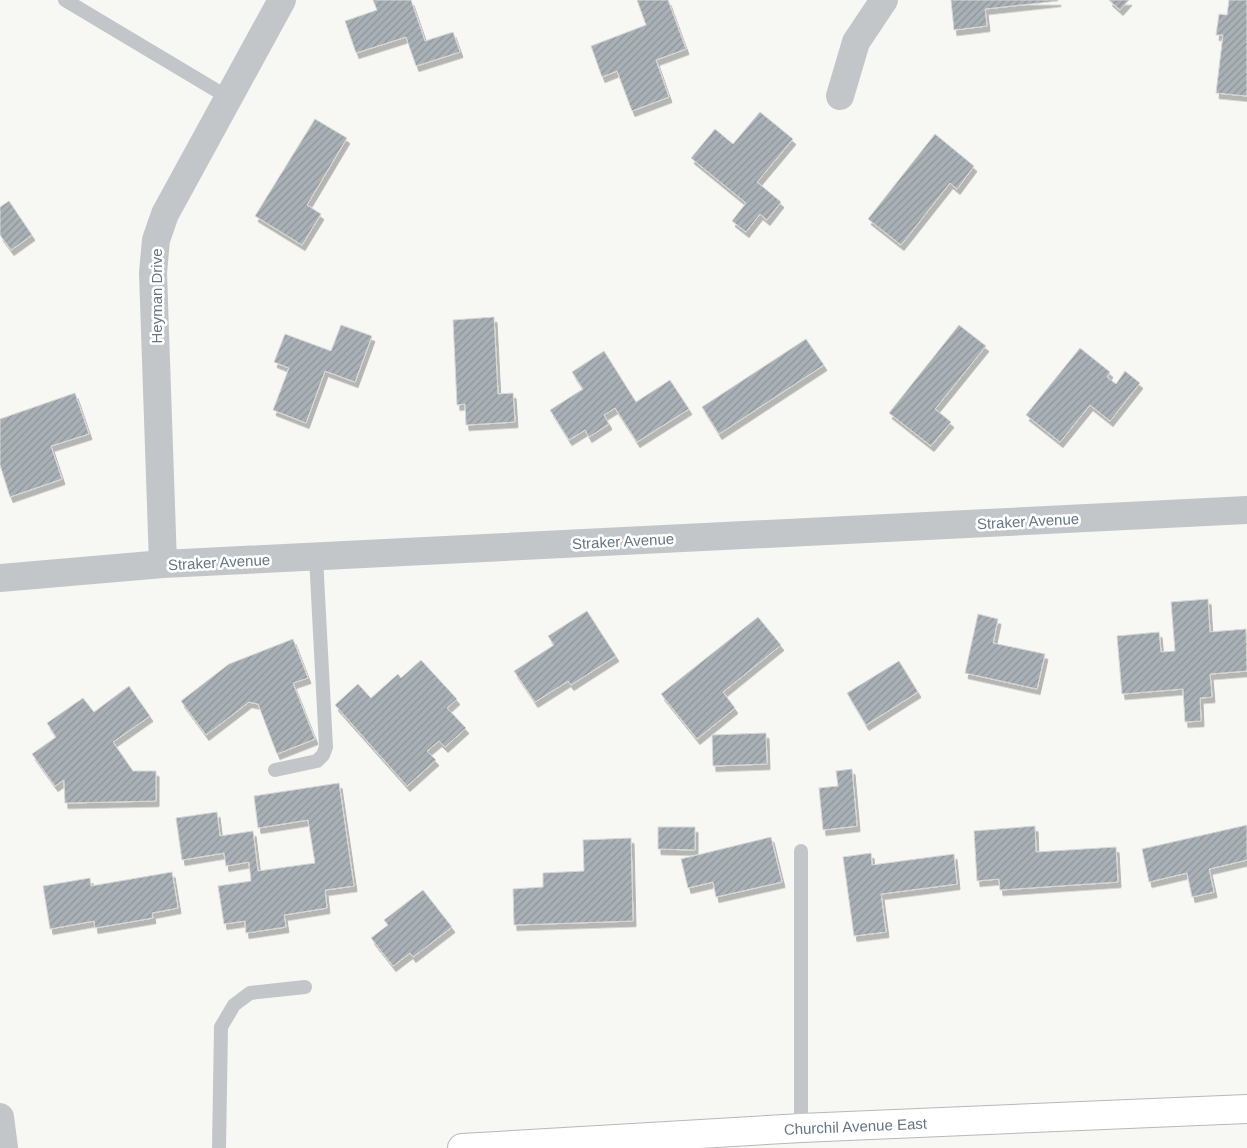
<svg xmlns="http://www.w3.org/2000/svg" width="1247" height="1148" viewBox="0 0 1247 1148" font-family="Arial,sans-serif">
<style>
.building{fill:url(#building-hatch);stroke:#d8d8d6;filter:url(#shadow)}
.lines{fill:none;stroke-linecap:round;stroke-linejoin:round}
.secondary-casing{stroke:#b5b9bd;stroke-width:30}
.service{stroke:#c2c6c9;stroke-width:14}
.minor{stroke:#c2c6c9;stroke-width:28}
.secondary{stroke:#fff;stroke-width:28}
.labels{text-anchor:middle;dominant-baseline:central;stroke-width:5;stroke-linejoin:round;paint-order:stroke}
.street-label{font-size:15px;fill:#677683;stroke:#fff}
</style>
<defs>
<pattern id="building-hatch" width="6" height="6" patternUnits="userSpaceOnUse" patternTransform="scale(1.25)"><rect width="6" height="6" fill="#a9b1b6"/><path d="M-1 1l2-2M0 6l6-6M5 7l2-2" fill="none" stroke="#8d9599"/></pattern>
<filter id="shadow"><feDropShadow dx="3" dy="5.5" stdDeviation="0" flood-color="#0004"/></filter>
</defs>
<rect width="100%" height="100%" fill="#f7f7f4"/>
<path class="building" d="M373 0H411L425 41 453 32 460 52 416 66 406 37 356 53 345 21 377 10Z
M637 0H668L686 49 656 60 669 97 632 111 617 71 602 77 591 46 646 25Z
M951 0H1058V1L985 9 987 26 954 30Z
M1109 0H1129L1120 10Z
M1229 0H1247V96L1216 93 1223 35H1216L1219 14 1227 15Z
M760 112 793 139 757 182 781 202 767 220 760 214 746 232 732 221 746 203 691 158 715 129 733 144Z
M315 119 347 138 307 205 321 214 302 245 255 216Z
M935 134 974 166 957 189 950 183 901 245 868 219Z
M9 201 32 235 11 250 0 235V207Z
M494 317 498 394 513 393 515 422 466 425 465 404 457 405 453 320Z
M341 325 372 336 355 382 325 371 306 423 273 410 289 368 274 362 285 334 331 351Z
M959 325 986 346 935 409 951 422 931 446 889 413Z
M806 339 824 365 719 434 702 407Z
M1080 348 1110 372 1107 377 1116 384 1125 371 1140 383 1110 421 1090 405 1060 442 1026 415Z
M604 351 636 402 670 380 689 409 637 442 615 408 604 415 609 424 589 437 585 430 569 440 550 410 583 389 572 372Z
M75 393 89 434 51 446 62 479 10 497 0 465V419Z
M1208 599 1210 632 1246 629 1247 671 1210 674 1212 697 1200 698 1201 721 1185 722 1183 689 1122 694 1117 636 1159 632 1161 652 1175 651 1171 602Z
M587 611 616 656 571 685 568 681 535 702 514 671 554 645 548 636Z
M978 614 998 619 993 643 1045 654 1037 689 965 673Z
M758 617 781 645 723 692 735 708 697 739 661 694Z
M293 639 308 678 293 683 315 739 277 754 258 704 249 702 206 735 181 701 229 664Z
M421 660 457 699 447 708 466 728 445 747 439 741 427 751 436 760 407 786 335 705 358 684 371 698 398 674 401 678Z
M899 661 918 692 866 725 847 693Z
M129 686 150 716 113 742 133 771H156V801L65 803 64 780 55 786 32 754 56 737 47 723 83 698 94 712Z
M766 733 767 764 713 766 712 735Z
M852 769 857 826 823 830 819 788 838 786 836 771Z
M339 783 354 886 325 890 327 908 284 915 286 927 246 933 245 921 224 924 218 886 251 881 249 862 226 866 224 853 182 860 176 818 217 812 220 836 253 831 258 871 315 863 308 820 258 828 254 796Z
M1247 825V860L1209 869 1214 892 1192 897 1187 873 1149 882 1142 849Z
M1035 826 1036 852 1116 847 1118 882 1000 890 999 879 977 881 974 831Z
M658 827H695V850L658 849Z
M771 837 782 882 716 897 713 882 688 888 681 859Z
M631 838 633 921 514 925 513 889 543 887V873L584 871 583 840Z
M871 853 872 865 954 854 957 884 881 894 886 932 854 936 843 857Z
M172 872 178 908 152 913 153 918 95 928 94 921 50 929 43 886 90 878 91 886Z
M423 890 452 927 413 957 410 953 393 966 371 938 388 925 384 920Z"/>
<g class="lines">
<defs>
<g id="secondary">
<path id="s1" d="M462 1148 801 1128 1247 1109"/>
</g>
</defs>
<use href="#secondary" class="secondary-casing"/>
<path class="service" d="M65 0 229 98
M275 770 317 761 323 755 326 747 316 557
M801 1128V851
M219 1148 221 1027 234 1005 250 993 305 987"/>
<path class="minor" d="M840 96 856 42 884 0
M163 564 153 273 156 240 165 214 282 0
M0 578 163 564 1247 510
M0 1117 4 1148"/>
<use href="#secondary" class="secondary"/>
</g>
<g class="labels">
<g class="street-label">
<text transform="translate(156 296) rotate(-90)">Heyman Drive</text>
<text transform="translate(1028 521) rotate(-3)">Straker Avenue</text>
<text transform="translate(623 541) rotate(-3)">Straker Avenue</text>
<text transform="translate(219 562) rotate(-3)">Straker Avenue</text>
<text stroke="none"><textPath href="#s1" startOffset="394">Churchil Avenue East</textPath></text>
</g>
</g>
</svg>
